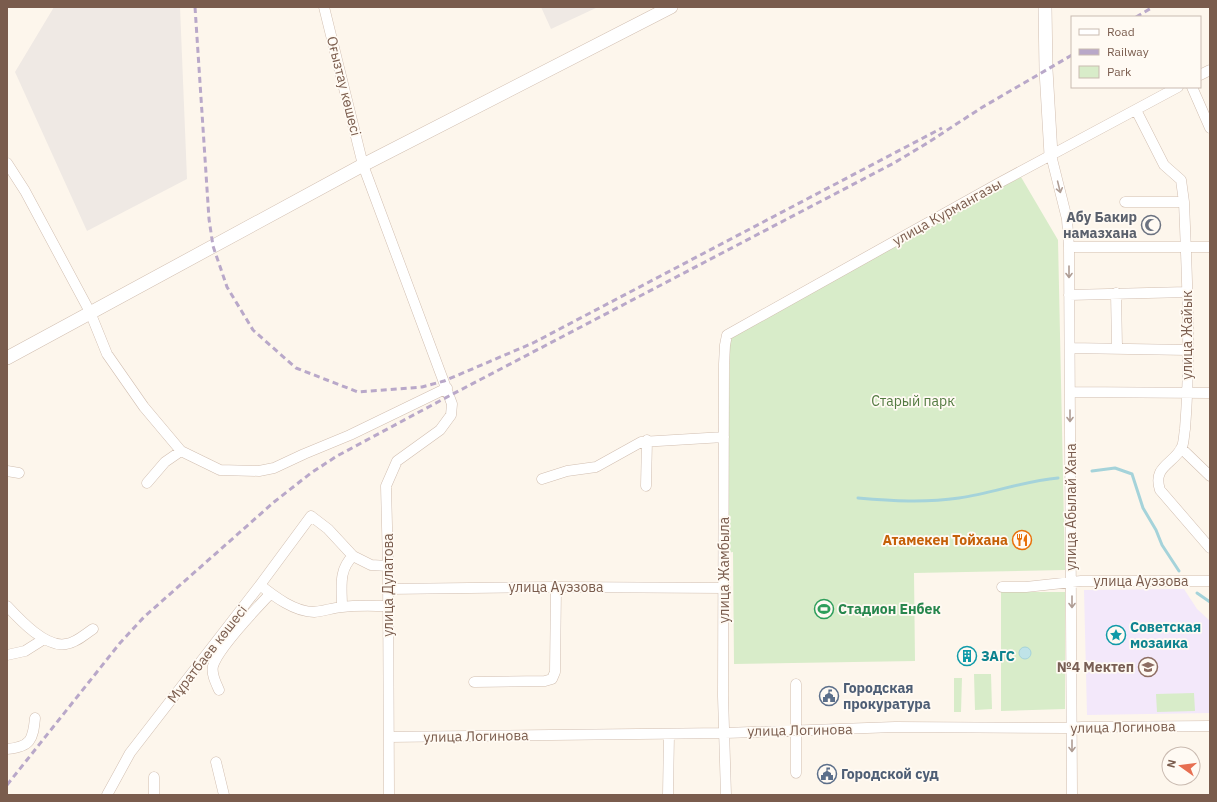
<svg xmlns="http://www.w3.org/2000/svg" width="1217" height="802" viewBox="0 0 1217 802" font-family="'IBM Plex Sans',sans-serif">
<style>
.industrial{fill:#efe9e4}
.education{fill:#f3e8fa}
.green{fill:#d8ecc9}
.water{fill:#bfe3e8;stroke:#a5d3da}
.lines{fill:none;stroke-linecap:round;stroke-linejoin:round}
.stream{stroke:#a5d3da;stroke-width:3}
.minor-casing{stroke:#d1beb0;stroke-width:11}
.tertiary-casing{stroke:#d1beb0;stroke-width:14}
.minor{stroke:#fff;stroke-width:10}
.tertiary{stroke:#fff;stroke-width:13}
.rail{stroke:#b9a8c9;stroke-width:3;stroke-dasharray:6 4;stroke-linecap:butt}
.oneway{stroke:#af9d94}
.labels{text-anchor:middle;dominant-baseline:central;stroke-width:3.5;stroke-linejoin:round;paint-order:stroke}
.street-label{font-size:14px;fill:#7a5c4d;stroke:#fffaf3}
.worship-label{font-size:14px;font-weight:bold;fill:#5b616d;stroke:#fffaf3;text-anchor:end}
.park-label{font-size:14px;fill:#537a41;stroke:#fffaf3}
.food-label{font-size:14px;font-weight:bold;fill:#c56008;stroke:#fffaf3;text-anchor:end}
.leisure-label{font-size:14px;font-weight:bold;fill:#27864d;stroke:#fffaf3;text-anchor:start}
.culture-label{font-size:14px;font-weight:bold;fill:#0d838f;stroke:#fffaf3;text-anchor:start}
.education-label{font-size:14px;font-weight:bold;fill:#785e54;stroke:#fffaf3;text-anchor:end}
.service-label{font-size:14px;font-weight:bold;fill:#4e5e75;stroke:#fffaf3;text-anchor:start}
</style>
<rect width="100%" height="100%" fill="#fdf6ec"/>
<path class="industrial" d="M54 7H180L187 179 87 231 15 72Z
M541 7H598L551 29Z"/>
<path class="education" d="M1184 589 1197 609 1210 621V713L1087 715 1084 590Z"/>
<path class="green" d="M1021 177 1058 240 1065 570 914 573 915 661 734 664 733 552 727 553 730 336 816 286Z
M1001 592H1065V709L1001 711Z
M974 674H991L992 709 975 710Z
M954 678H962L961 712H954Z
M1194 693 1195 711 1157 712 1156 694Z"/>
<path class="water" d="M1019 653a6 6 0 1 1 12 0a6 6 0 1 1-12 0Z"/>
<g class="lines">
<path class="stream" d="M1092 471 1115 468 1132 474 1143 508 1156 530 1162 545 1179 571
M858 498C892 501 925 503 959 498 993 493 1024 481 1058 478
M1197 593 1210 602"/>
<defs>
<path id="minor" d="M324 7 363 165 452 404 451 415 440 430 397 461 386 486 388 566 389 795
M1200 75 1210 70
M1192 87 1210 128
M1136 110 1164 165 1181 180 1184 202C1187 277 1191 354 1185 429 1184 434 1184 442 1182 447 1174 464 1152 466 1160 490L1210 548
M1051 155 1067 219 1069 247 1072 795
M7 163 25 191 90 312 107 354 144 407 181 451 220 470 259 471 274 468 304 454 350 435 447 388
M1125 202H1184
M1069 247H1210
M1116 293 1117 347
M1069 295 1187 292
M1070 348 1188 350
M1070 392 1210 393
M1181 448 1210 476
M7 471 19 473
M542 479 567 471 596 467 641 442 724 437
M147 483 165 462 181 451
M646 486 647 440
M260 585C275 597 295 612 314 612 324 611 332 608 342 607 357 605 373 606 388 606
M1002 587H1026L1081 581H1210
M388 589 556 587 725 588
M7 606C20 620 46 648 66 644 76 643 85 634 93 629
M342 607C342 588 338 570 353 556
M7 655 25 651 44 639
M474 682 545 681 552 679 555 672 556 587
M219 690C216 683 211 674 213 666 218 648 256 609 270 594
M389 737 725 733 895 727 1066 728 1082 727 1210 726
M7 749C31 747 33 739 35 718
M216 762 224 795
M796 773V684
M154 777V795
M107 795 130 753 260 585 311 516 328 529 353 556 371 565 388 566
M668 795 669 734
M726 795 723 696 724 364 725 345 727 335 999 183 1178 87"/>
<path id="tertiary" d="M1045 7 1046 70 1051 155
M7 358 363 165 671 7"/>
</defs>
<use href="#minor" class="minor-casing"/>
<use href="#tertiary" class="tertiary-casing"/>
<use href="#minor" class="minor"/>
<use href="#tertiary" class="tertiary"/>
<path class="rail" d="M195 7 209 219 213 246 227 287 253 330 296 368 358 392 422 387 444 381 533 343 942 128
M1136 17 1153 7
M7 785 120 643 144 617 274 502 311 473 337 456 449 396 894 163 929 142 981 108 1072 55"/>
</g>
<defs><path id="oneway-shaft" d="M-6 0H5M1.5-3L5.5 0L1.5 3" fill="none" stroke-width="1.6" stroke-linecap="round" stroke-linejoin="round"/></defs>
<g class="oneway">
<use href="#oneway-shaft" transform="translate(1059 187) rotate(76)"/>
<use href="#oneway-shaft" transform="translate(1069 272) rotate(90)"/>
<use href="#oneway-shaft" transform="translate(1070 416) rotate(90)"/>
<use href="#oneway-shaft" transform="translate(1072 602) rotate(90)"/>
<use href="#oneway-shaft" transform="translate(1072 746) rotate(90)"/>
</g>
<defs>
<symbol id="mosque-ring" viewBox="-11 -11 22 22"><circle r="9.5" fill="#fffaf3" stroke="#6b7280" stroke-width="1.5"/><path d="M3.5-4.9A6 6 0 1 0 3.5 4.9A5 5 0 1 1 3.5-4.9Z" fill="#6b7280"/></symbol>
<symbol id="restaurant-ring" viewBox="-11 -11 22 22"><circle r="9.5" fill="#fffaf3" stroke="#e8710a" stroke-width="1.5"/><path d="M-5-6h1v4h1v-4h1v4h1v-4h1v5L-1.5 .5V6h-2V.5L-5-1ZM5-6V6H3V1.5H1.5Q1.5-4 5-6Z" fill="#e8710a"/></symbol>
<symbol id="stadium-ring" viewBox="-11 -11 22 22"><circle r="9.5" fill="#fffaf3" stroke="#2e9e5b" stroke-width="1.5"/><path d="M0-5a6.5 5 0 1 0 0 10a6.5 5 0 1 0 0-10ZM-3.5-1.8h7v3.6h-7Z" fill="#2e9e5b"/></symbol>
<symbol id="sight-ring" viewBox="-11 -11 22 22"><circle r="9.5" fill="#fffaf3" stroke="#0f9aa8" stroke-width="1.5"/><path d="M0-6L1.8-2.2L6-1.7L2.9 1.2L3.7 5.4L0 3.3L-3.7 5.4L-2.9 1.2L-6-1.7L-1.8-2.2Z" fill="#0f9aa8"/></symbol>
<symbol id="building-ring" viewBox="-11 -11 22 22"><circle r="9.5" fill="#fffaf3" stroke="#0f9aa8" stroke-width="1.5"/><path d="M-4-6H4V6H1V3H-1V6H-4ZM-2.5-4.3h1.7v1.8h-1.7ZM.8-4.3h1.7v1.8H.8ZM-2.5-1h1.7V.8h-1.7ZM.8-1h1.7V.8H.8Z" fill="#0f9aa8"/></symbol>
<symbol id="school-ring" viewBox="-11 -11 22 22"><circle r="9.5" fill="#fffaf3" stroke="#8d6e63" stroke-width="1.5"/><path d="M0-5L7-2L0 1L-7-2ZM-4 1L0 2.5L4 1V4Q0 6-4 4Z" fill="#8d6e63"/></symbol>
<symbol id="civic-ring" viewBox="-11 -11 22 22"><circle r="9.5" fill="#fffaf3" stroke="#5c6f8a" stroke-width="1.5"/><path d="M-.6-6.5H3V-4.5H.6V-3L4-1V1h2V6H-6V1h2V-1L-.6-3ZM-1.2 2.5V6h2.4V2.5Z" fill="#5c6f8a"/></symbol>
</defs>
<g fill-rule="evenodd">
<use href="#mosque-ring" x="1140" y="214" width="22" height="22"/>
<use href="#restaurant-ring" x="1011" y="529" width="22" height="22"/>
<use href="#stadium-ring" x="813" y="598" width="22" height="22"/>
<use href="#sight-ring" x="1105" y="624" width="22" height="22"/>
<use href="#building-ring" x="956" y="645" width="22" height="22"/>
<use href="#school-ring" x="1137" y="656" width="22" height="22"/>
<use href="#civic-ring" x="818" y="685" width="22" height="22"/>
<use href="#civic-ring" x="816" y="763" width="22" height="22"/>
</g>
<g class="labels">
<g class="street-label">
<text transform="translate(344 86) rotate(76)">Оғызтау көшесі</text>
<text transform="translate(947 212) rotate(-29)">улица Курмангазы</text>
<text transform="translate(1187 335) rotate(-90)">улица Жайык</text>
<text transform="translate(1071 507) rotate(-90)">улица Абылай Хана</text>
<text transform="translate(724 570) rotate(-90)">улица Жамбыла</text>
<text x="1141" y="581">улица Ауэзова</text>
<text transform="translate(388 585) rotate(-90)">улица Дулатова</text>
<text x="556" y="587">улица Ауэзова</text>
<text transform="translate(207 654) rotate(-52)">Мұратбаев көшесі</text>
<text transform="translate(1123 727) rotate(-1)">улица Логинова</text>
<text transform="translate(800 730) rotate(-1)">улица Логинова</text>
<text transform="translate(476 736) rotate(-1)">улица Логинова</text>
</g>
<g class="worship-label">
<text x="1137" y="217">Абу Бакир<tspan x="1137" dy="16">намазхана</tspan></text>
</g>
<g class="park-label">
<text x="913" y="401">Старый парк</text>
</g>
<g class="food-label">
<text x="1008" y="540">Атамекен Тойхана</text>
</g>
<g class="leisure-label">
<text x="838" y="609">Стадион Енбек</text>
</g>
<g class="culture-label">
<text x="1130" y="627">Советская<tspan x="1130" dy="16">мозаика</tspan></text>
<text x="981" y="656">ЗАГС</text>
</g>
<g class="education-label">
<text x="1134" y="667">№4 Мектеп</text>
</g>
<g class="service-label">
<text x="843" y="688">Городская<tspan x="843" dy="16">прокуратура</tspan></text>
<text x="841" y="774">Городской суд</text>
</g>
</g>
<rect width="1217" height="802" fill="none" stroke="#7a5c4d" stroke-width="16"/>
<rect x="1071" y="16" width="130" height="72" fill="#fffaf3" stroke="#cabbb1"/>
<rect x="1079" y="29" width="20" height="6" fill="#ffffff" stroke="#cabbb1"/>
<text x="1107" y="36" font-size="12" fill="#7a5c4d">Road</text>
<rect x="1079" y="49" width="20" height="6" fill="#b9a8c9" stroke="#cabbb1"/>
<text x="1107" y="56" font-size="12" fill="#7a5c4d">Railway</text>
<rect x="1079" y="66" width="20" height="12" fill="#d8ecc9" stroke="#cabbb1"/>
<text x="1107" y="76" font-size="12" fill="#7a5c4d">Park</text>
<g transform="translate(1181 766) rotate(284)"><circle r="19" fill="#fffaf3" stroke="#cabbb1"/>
<path d="M0-3L7 15L0 10L-7 15Z" fill="#e76f51"/>
<text y="-6" font-size="11" font-weight="bold" text-anchor="middle" fill="#7a5c4d">N</text>
</g>
</svg>
